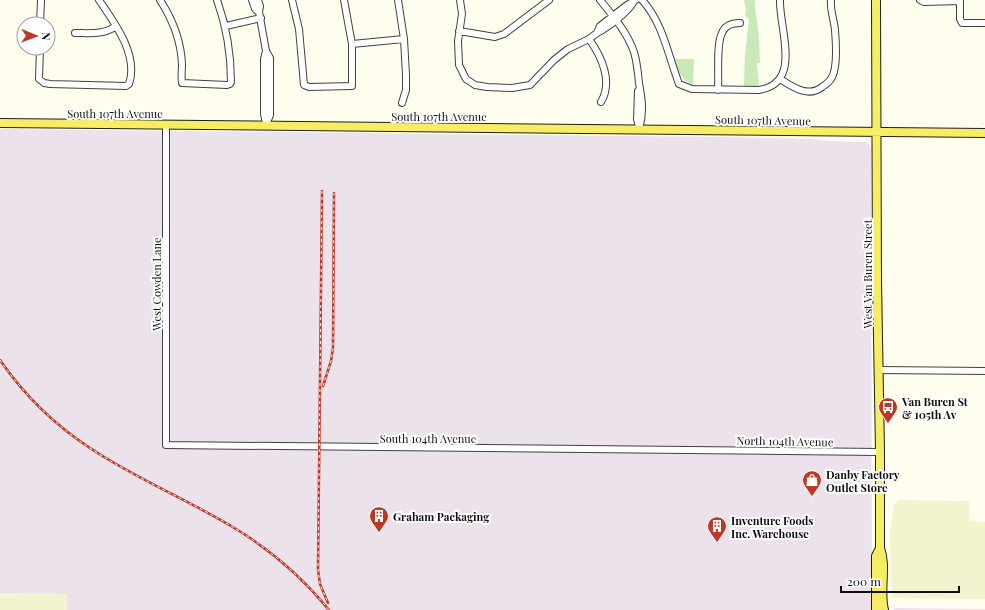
<svg xmlns="http://www.w3.org/2000/svg" width="985" height="610" viewBox="0 0 985 610" font-family="'Playfair Display',serif">
<style>
.industrial{fill:#ece2eb}
.farmland{fill:#f1f4ce}
.green{fill:#c9e9b8}
.lines{fill:none;stroke-linecap:round;stroke-linejoin:round}
.minor-casing{stroke:#404040;stroke-width:8}
.major-casing{stroke:#1e1e1e;stroke-width:10}
.minor{stroke:#fff;stroke-width:6}
.major{stroke:#f7ed65;stroke-width:8}
.rail-casing{stroke:#bc3926;stroke-width:2.5}
.rail{stroke:#fff;stroke-width:1;stroke-dasharray:3;stroke-linecap:butt}
.labels{text-anchor:middle;dominant-baseline:central;stroke-width:4;stroke-linejoin:round;paint-order:stroke}
.street-label{font-size:11px;fill:#0d0d0d;stroke:#fff}
.poi-label{font-size:11px;font-weight:bold;fill:#0d0d0d;stroke:#fff;text-anchor:start}
</style>
<rect width="100%" height="100%" fill="#fffeee"/>
<path class="industrial" d="M0 129 722 137 813 139 830 141 867 142 870 145 871 148 872 610H67V594H0Z
M895 608 985 609V610H893Z"/>
<path class="farmland" d="M899 500 969 501V521L985 522V599L892 598 891 593 890 533 894 504Z
M67 594V610H0V595Z"/>
<path class="green" d="M744 0H755V8L759 36 760 63H757L759 86H744L745 54 749 19 745 16 746 8Z
M674 59H694L693 85C681 80 678 71 674 59Z"/>
<g class="lines">
<defs>
<path id="minor" d="M160 0C173 20 181 41 182 64 182 71 181 77 182 83L227 85 230 84 231 82C231 52 227 28 217 0
M252 0 255 9 259 12
M258 0 260 6 259 12 266 51 270 58V115L266 125
M292 0 299 29 304 85 309 87 352 86V44L344 0
M398 0 404 39 406 75V90L402 103
M460 0 462 14 458 41 459 65 466 79 475 85 487 87 512 88 530 85 554 60 568 49 589 39 597 33 600 26 627 5 636 0
M600 0C613 16 627 32 634 52 637 62 638 72 639 83 642 99 644 113 639 129
M642 0C663 23 668 55 679 84L692 89 759 90C803 83 779 29 780 0
M920 0 924 2 960 1
M960 0V19L962 23H985
M40 24 41 0
M226 26 261 18
M459 31 495 37 504 34 549 0
M75 33C90 33 104 35 116 26
M597 33C607 28 627 13 633 3
M589 39C602 57 613 82 601 102
M352 44 404 39
M40 48 39 79 44 83 50 84 126 86 129 84C139 55 114 22 99 0
M780 79C793 87 808 98 822 87 825 85 829 82 831 79 838 69 836 42 835 30 834 20 830 10 831 0
M718 90C719 76 716 44 722 33 725 25 733 23 740 23
M638 91 637 119 639 127
M166 124V445L880 452
M266 124 264 114V59L266 51
M878 370 985 371"/>
<path id="major" d="M876 0 877 280 880 452V548C887 567 879 590 884 610
M0 123 985 133
M876 610V556L880 548"/>
</defs>
<use href="#minor" class="minor-casing"/>
<use href="#major" class="major-casing"/>
<use href="#minor" class="minor"/>
<use href="#major" class="major"/>
<defs>
<path id="rail" d="M322 191 318 570 320 584 328 603
M0 360C24 395 55 425 90 448 136 479 189 500 236 529 272 551 303 578 329 610
M323 386 331 361 333 348 334 193"/>
</defs>
<use href="#rail" class="rail-casing"/>
<use href="#rail" class="rail"/>
</g>
<defs>
<symbol id="bus-pin" viewBox="-11 -11 22 30"><path d="M0 17L-7.5 6A9.5 9.5 0 1 1 7.5 6Z" fill="#bc3926" stroke="#fff"/><path d="M-5-6H5V4H4V6H2V4H-2V6H-4V4H-5ZM-3.5-4V0h7V-4ZM-3.5 1.2v1.5H-2V1.2ZM2 1.2v1.5H3.5V1.2Z" fill="#fff"/></symbol>
<symbol id="shop-pin" viewBox="-11 -11 22 30"><path d="M0 17L-7.5 6A9.5 9.5 0 1 1 7.5 6Z" fill="#bc3926" stroke="#fff"/><path d="M-5-2.5h2.3a2.7 3.5 0 0 1 5.4 0H5L5.5 6h-11ZM-1.5-2.5h3a1.5 2.3 0 0 0-3 0Z" fill="#fff"/></symbol>
<symbol id="building-pin" viewBox="-11 -11 22 30"><path d="M0 17L-7.5 6A9.5 9.5 0 1 1 7.5 6Z" fill="#bc3926" stroke="#fff"/><path d="M-4-6H4V6H1V3H-1V6H-4ZM-2.5-4.3h1.7v1.8h-1.7ZM.8-4.3h1.7v1.8H.8ZM-2.5-1h1.7V.8h-1.7ZM.8-1h1.7V.8H.8Z" fill="#fff"/></symbol>
</defs>
<g fill-rule="evenodd">
<use href="#bus-pin" x="877" y="396" width="22" height="30"/>
<use href="#shop-pin" x="801" y="469" width="22" height="30"/>
<use href="#building-pin" x="368" y="505" width="22" height="30"/>
<use href="#building-pin" x="706" y="515" width="22" height="30"/>
</g>
<g class="labels">
<g class="street-label">
<text x="115" y="113">South 107th Avenue</text>
<text x="439" y="116">South 107th Avenue</text>
<text transform="translate(763 120) rotate(1)">South 107th Avenue</text>
<text transform="translate(867 274) rotate(-90)">West Van Buren Street</text>
<text transform="translate(156 284) rotate(-90)">West Cowden Lane</text>
<text x="428" y="438">South 104th Avenue</text>
<text transform="translate(785 441) rotate(1)">North 104th Avenue</text>
</g>
<g class="poi-label">
<text x="902" y="401">Van Buren St<tspan x="902" dy="13">&amp; 105th Av</tspan></text>
<text x="826" y="474">Danby Factory<tspan x="826" dy="13">Outlet Store</tspan></text>
<text x="393" y="516">Graham Packaging</text>
<text x="731" y="520">Inventure Foods<tspan x="731" dy="13">Inc. Warehouse</tspan></text>
</g>
</g>
<g transform="translate(36 36) rotate(91)"><circle r="19" fill="#ffffff" stroke="#9e9e9e"/>
<path d="M0-3L7 15L0 10L-7 15Z" fill="#bc3926"/>
<text y="-6" font-size="11" font-weight="bold" text-anchor="middle" fill="#0d0d0d">N</text>
</g>
<path d="M841 586v6h118v-6" fill="none" stroke="#0d0d0d" stroke-width="2"/>
<text x="847" y="586" font-size="12" fill="#0d0d0d" stroke="#ffffff" stroke-width="3" paint-order="stroke">200 m</text>
</svg>
